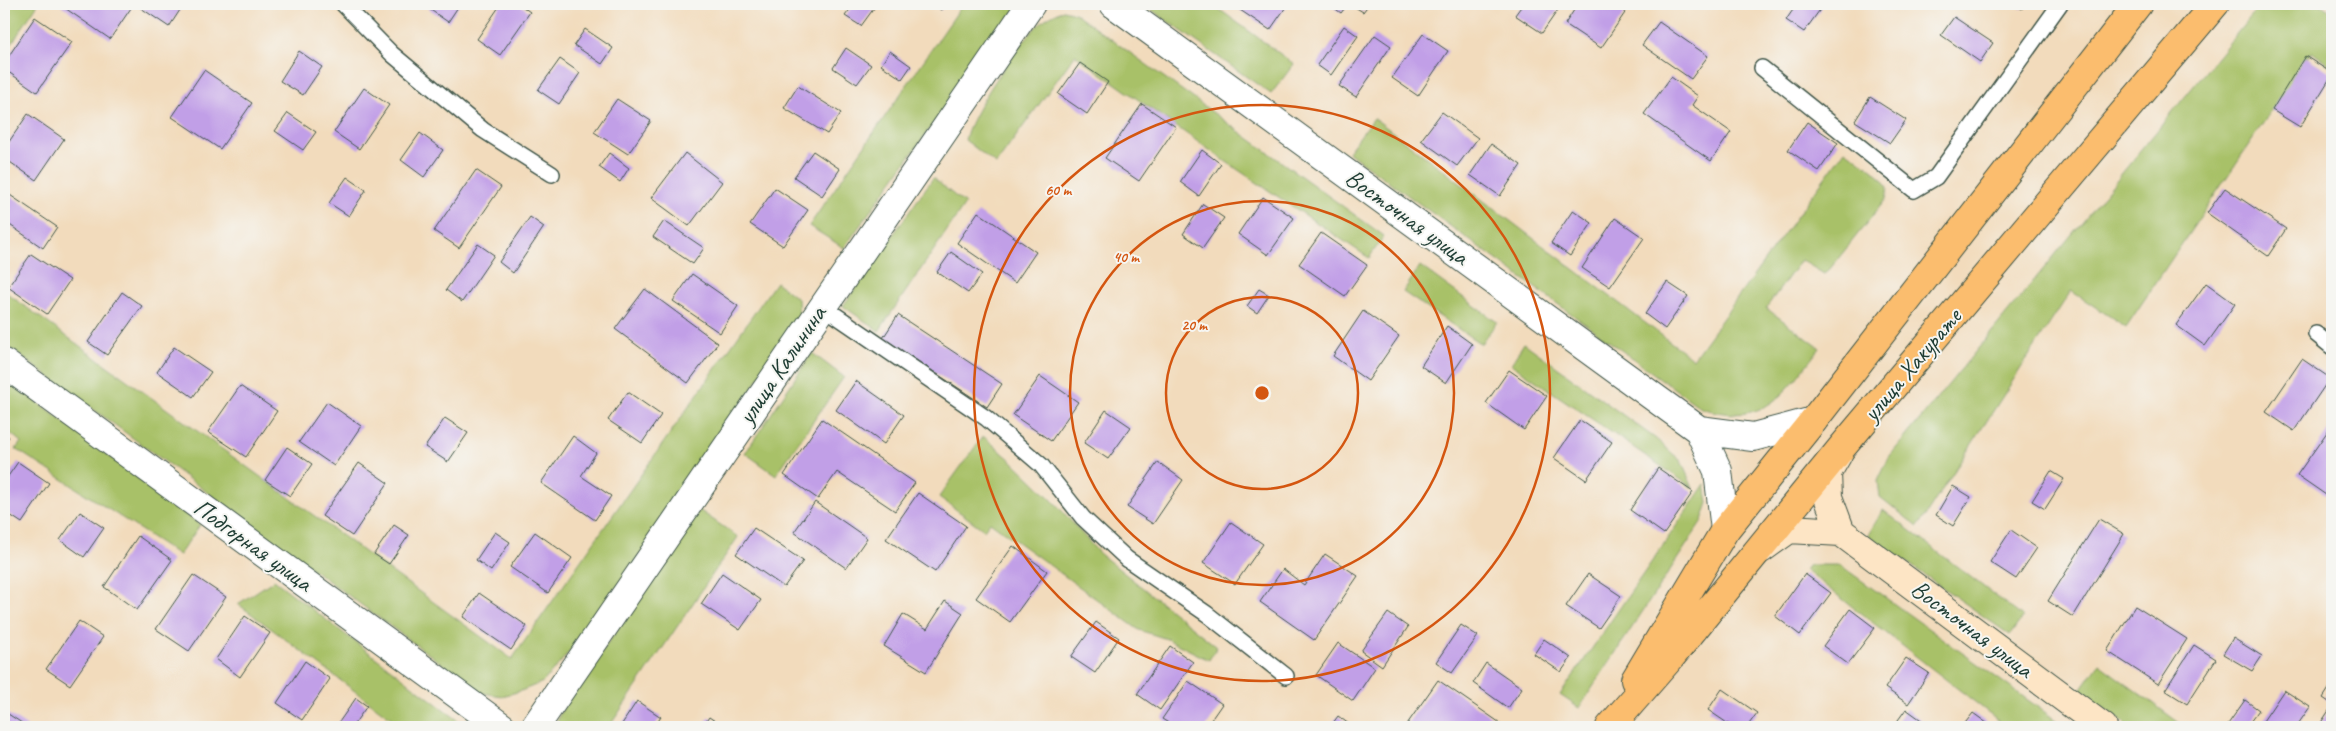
<svg xmlns="http://www.w3.org/2000/svg" width="2336" height="731" viewBox="0 0 2336 731" font-family="Caveat,sans-serif">
<style>
.green{fill:#a8c167;stroke:#647f4e}
.building{fill:#c19fe7}
.lines{fill:none;stroke-linecap:round;stroke-linejoin:round}
.lane-casing{stroke:#3f5548;stroke-width:18}
.street-casing{stroke:#3f5548;stroke-width:30}
.secondary-casing{stroke:#3f5548;stroke-width:30}
.primary-casing{stroke:#3f5548;stroke-width:30}
.lane{stroke:#fff;stroke-width:15}
.street{stroke:#fff;stroke-width:28}
.secondary{stroke:#fde5c5;stroke-width:28}
.primary{stroke:#fbbd6e;stroke-width:28}
.ring{fill:none;stroke:#d45610;stroke-width:2.5}
.labels{text-anchor:middle;dominant-baseline:central;stroke-width:4;stroke-linejoin:round;paint-order:stroke}
.street-label{font-size:25px;fill:#1f3d34;stroke:#f6f6f2}
.centre{fill:#d45610;stroke:#f6f6f2;stroke-width:2.5}
.ring-label{font-size:15px;text-anchor:middle;font-weight:bold;fill:#d45610;stroke:#f6f6f2;stroke-width:4;stroke-linejoin:round;paint-order:stroke}
</style>
<rect width="100%" height="100%" fill="#f6f6f2"/>
<filter id="ink" filterUnits="userSpaceOnUse"><feTurbulence type="fractalNoise" baseFrequency=".02" numOctaves="2"/><feDisplacementMap in="SourceGraphic" scale="10" xChannelSelector="R" yChannelSelector="G"/><feConvolveMatrix kernelMatrix="1 2 1 2 8 2 1 2 1" color-interpolation-filters="sRGB"/></filter>
<filter id="wash" filterUnits="userSpaceOnUse"><feTurbulence type="fractalNoise" baseFrequency=".0096" numOctaves="4" result="noise"/><feDisplacementMap in="SourceGraphic" scale="20" xChannelSelector="R" yChannelSelector="G"/><feGaussianBlur stdDeviation="1.12" result="paint"/><feColorMatrix in="noise" values="0 0 0 0 0 0 0 0 0 0 0 0 0 0 0 0 0 1.4 0 .05"/><feComposite in="paint" operator="in"/></filter>
<g filter="url(#wash)">
<rect width="100%" height="100%" fill="#f2dbbc"/>
<path class="green" d="M4 4H38L4 55Z
M963 4H1019L844 248 809 226Z
M1143 4H1212L1294 64 1271 94Z
M2261 4H2320L2332 12V67L2311 52 2126 327 2071 291 1918 527 1880 497 1878 481 1889 457Z
M1063 10 1075 13 1384 236 1369 258 1225 161 1075 55 996 164 965 140C970 114 1017 46 1037 26 1044 19 1053 14 1063 10Z
M1374 118 1693 359 1845 150 1877 173 1888 187 1886 199 1829 270 1824 274 1801 260 1766 308 1820 348C1784 393 1767 428 1701 408L1348 152Z
M933 178 965 204 879 331 843 306Z
M1420 266 1497 322 1481 344 1403 292Z
M776 282 798 299 799 317 673 509 592 624 560 663 543 682 521 691 502 696 482 693 4 344V291L512 659Z
M1524 343 1656 439 1681 461 1693 488 1511 364Z
M812 353 844 377 776 475 745 453Z
M4 377 200 525 179 555 16 449 21 442 4 428Z
M983 436 1012 461 1056 504 1099 553 1217 647 1209 660 1167 639 1139 630 990 522 984 530 939 497Z
M1705 484 1708 503 1701 523 1579 708 1560 695Z
M699 510 738 537 609 727H556L560 713Z
M1883 510 2023 617 2010 635 1868 535Z
M1809 565H1840L2064 726 2007 727 1805 570Z
M274 580 467 727H403L238 604Z
M2099 664 2185 727H2130L2080 691Z"/>
<g id="blocks">
<path class="building" d="M59 4H124L131 8 110 39Z
M135 4H171L180 10 169 27Z
M422 4H460L448 22Z
M501 4H519L530 12 500 55 477 39Z
M854 4H877L861 26 845 16Z
M932 4H945L941 10Z
M1231 4H1288L1270 30Z
M1329 4H1348L1341 13Z
M1350 4H1369L1363 12Z
M1523 4H1562L1542 33 1515 15Z
M1578 4H1631L1601 48 1565 24Z
M1797 4H1824L1804 32 1786 20Z
M2014 4H2025L2022 9Z
M35 17 72 42 37 92 4 69V63Z
M1954 17 1993 43 1980 62 1941 35Z
M1659 22 1708 56 1691 79 1642 45Z
M1344 26 1358 36 1331 75 1317 65Z
M585 29 613 48 602 64 574 45Z
M1423 34 1448 51 1418 96 1392 78Z
M1375 35 1391 46 1356 97 1339 86Z
M846 48 871 65 857 84 833 68Z
M299 51 322 67 303 95 280 81Z
M890 51 911 66 902 79 881 65Z
M2305 56 2332 73V75L2300 127 2272 110Z
M560 59 580 73 559 104 538 90Z
M1080 63 1108 82 1087 114 1058 94Z
M204 70 252 103 220 149 172 117Z
M1671 77 1698 96 1692 105 1731 132 1711 161 1644 114Z
M798 86 841 113 827 134 784 108Z
M364 88 389 105 359 149 334 132Z
M1870 97 1906 120 1890 143 1855 121Z
M617 99 651 121 628 154 594 132Z
M1142 104 1176 127 1139 181 1105 158Z
M1442 112 1478 138 1457 166 1421 140Z
M288 113 316 132 303 150 275 131Z
M28 114 64 139 36 180 4 158V149Z
M1807 122 1838 143 1819 171 1788 150Z
M420 133 443 150 424 177 401 160Z
M1491 144 1521 165 1500 196 1470 175Z
M1202 150 1221 164 1199 196 1180 182Z
M813 151 840 169 822 196 794 177Z
M609 153 629 168 620 182 599 167Z
M685 153 722 182 689 226 651 198Z
M476 170 501 187 459 248 434 231Z
M347 177 366 190 349 216 329 203Z
M775 188 808 210 783 246 750 224Z
M2225 188 2286 229 2268 256 2207 213Z
M4 191 57 227 43 248 4 221Z
M1263 197 1294 218 1268 255 1238 234Z
M1203 204 1224 218 1203 248 1183 234Z
M1573 210 1592 223 1570 256 1551 243Z
M978 212 1036 252 1015 283 957 243Z
M530 217 544 227 513 273 499 262Z
M1615 218 1644 238 1610 287 1582 268Z
M664 221 704 248 693 264 653 237Z
M1321 233 1367 265 1345 296 1299 264Z
M478 244 494 255 462 302 446 290Z
M951 252 982 274 968 293 937 272Z
M31 254 70 280 47 314 8 287Z
M692 274 738 306 720 333 673 301Z
M1667 282 1688 296 1665 329 1645 314Z
M2206 283 2235 304 2205 346 2176 325Z
M645 289 718 343 688 383 615 329Z
M1259 289 1269 295 1257 313 1247 306Z
M122 292 142 306 107 355 88 342Z
M1363 311 1399 336 1368 381 1333 356Z
M898 315 1002 384 987 407 883 338Z
M1447 326 1472 344 1446 383 1421 366Z
M174 347 211 372 193 397 157 372Z
M2302 359 2330 378 2294 431 2266 412Z
M1509 370 1547 396 1524 430 1486 403Z
M1040 376 1078 402 1051 441 1013 415Z
M856 381 904 415 884 444 836 410Z
M240 386 277 411 246 457 208 432Z
M628 392 661 415 642 443 608 420Z
M327 402 361 426 334 466 299 442Z
M1106 410 1131 427 1108 459 1084 443Z
M445 418 468 433 448 462 425 447Z
M822 419 915 483 895 511 837 472 818 499 784 475Z
M1580 420 1612 442 1586 480 1554 458Z
M2332 425V486L2326 495 2297 475Z
M4 433 9 437 4 443Z
M573 436 596 453 581 476 611 496 595 520 541 483Z
M287 447 312 464 290 496 265 480Z
M18 462 49 483 22 523 4 511V482Z
M1158 462 1183 480 1153 524 1127 507Z
M359 463 388 483 352 536 322 516Z
M1658 468 1693 492 1664 534 1630 510Z
M2051 471 2064 479 2045 509 2032 501Z
M1953 486 1971 497 1953 526 1936 515Z
M918 493 966 526 935 572 886 539Z
M815 502 867 538 846 568 794 532Z
M80 512 104 528 84 557 60 540Z
M2099 519 2124 534 2073 617 2048 601Z
M1231 522 1263 544 1235 584 1203 563Z
M394 525 409 535 389 564 374 554Z
M754 528 803 561 784 587 736 554Z
M2011 530 2037 548 2016 579 1990 562Z
M495 532 510 542 491 571 476 560Z
M535 532 572 558 548 593 510 567Z
M138 536 172 560 137 610 104 587Z
M1013 546 1047 571 1010 622 976 598Z
M1325 554 1358 576 1314 640 1260 602 1283 569 1304 585Z
M722 573 761 600 740 630 701 604Z
M1588 574 1621 596 1599 628 1566 606Z
M1805 574 1831 593 1800 635 1775 616Z
M193 575 226 597 189 651 156 629Z
M479 593 527 626 511 650 463 617Z
M945 601 963 613 926 672 884 646 903 614 927 629Z
M2135 606 2187 639 2158 684 2107 651Z
M1850 609 1875 628 1848 664 1823 646Z
M1388 613 1408 627 1382 666 1361 651Z
M245 616 270 633 240 677 216 659Z
M79 621 103 637 70 685 46 669Z
M1096 622 1119 638 1095 673 1071 657Z
M1461 625 1478 636 1452 673 1436 662Z
M2233 638 2262 656 2252 671 2223 654Z
M1544 639 1571 658 1561 672 1534 654Z
M1338 643 1375 668 1353 701 1316 675Z
M2194 645 2216 659 2187 704 2165 690Z
M1170 646 1193 662 1160 710 1137 694Z
M1906 658 1929 673 1908 704 1885 688Z
M305 661 330 679 302 720 277 703Z
M1486 663 1522 688 1508 708 1473 683Z
M1438 680 1506 727H1405Z
M1188 681 1222 704 1206 727H1175L1162 719Z
M2332 684V704L2323 698Z
M1722 689 1757 713 1747 727H1733L1708 710Z
M2284 690 2310 707 2296 727H2259Z
M356 698 367 706 352 727H341L337 725Z
M2245 700 2259 710 2246 727H2226Z
M637 701 661 717 654 727H620Z
M2332 706V727H2318Z
M1906 709 1931 727H1893Z
M5 712 28 727H4Z
M1973 713 1991 726V727H1962Z
M1338 716 1353 727H1330Z
M709 717 724 727H702Z"/>
</g>
</g>
<g filter="url(#ink)">
<use href="#blocks" fill-opacity="0" stroke="#3f5548" stroke-width="1"/>
<g class="lines">
<defs>
<path id="lane" d="M343 4 392 54 483 130 552 174
M1762 68 1914 190 1936 177 2060 4
M822 306 986 418 1041 465 1083 518 1127 559 1207 614 1286 676
M2316 334 2332 347"/>
<path id="street" d="M1114 4 1699 430 1753 437 1813 421
M4 363 502 727
M1699 430 1718 471 1725 530
M535 727 1031 4"/>
<path id="secondary" d="M1838 454 1827 473 1828 497 1841 532
M1841 532 2103 727
M1761 549 1789 529 1841 532"/>
<path id="primary" d="M1635 680 1725 530 1813 421 2138 4
M1610 727 1671 657 1843 446 2215 4"/>
</defs>
<use href="#lane" class="lane-casing"/>
<use href="#street" class="street-casing"/>
<use href="#secondary" class="secondary-casing"/>
<use href="#primary" class="primary-casing"/>
<use href="#lane" class="lane"/>
<use href="#street" class="street"/>
<use href="#secondary" class="secondary"/>
<use href="#primary" class="primary"/>
</g>
</g>
<g class="ring">
<circle cx="1262" cy="393" r="96"/>
<circle cx="1262" cy="393" r="192"/>
<circle cx="1262" cy="393" r="288"/>
</g>
<g class="labels">
<g class="street-label">
<text transform="translate(1407 217) rotate(36)">Восточная улица</text>
<text transform="translate(782 365) rotate(-56)">улица Калинина</text>
<text transform="translate(1912 365) rotate(-50)">улица Хакурате</text>
<text transform="translate(253 545) rotate(36)">Подгорная улица</text>
<text transform="translate(1972 629) rotate(37)">Восточная улица</text>
</g>
</g>
<circle cx="1262" cy="393" r="8" class="centre"/>
<g class="ring-label">
<text x="1058" y="195">60 m</text>
<text x="1126" y="262">40 m</text>
<text x="1194" y="330">20 m</text>
</g>
<rect width="2336" height="731" fill="none" stroke="#f6f6f2" stroke-width="20"/>
</svg>
